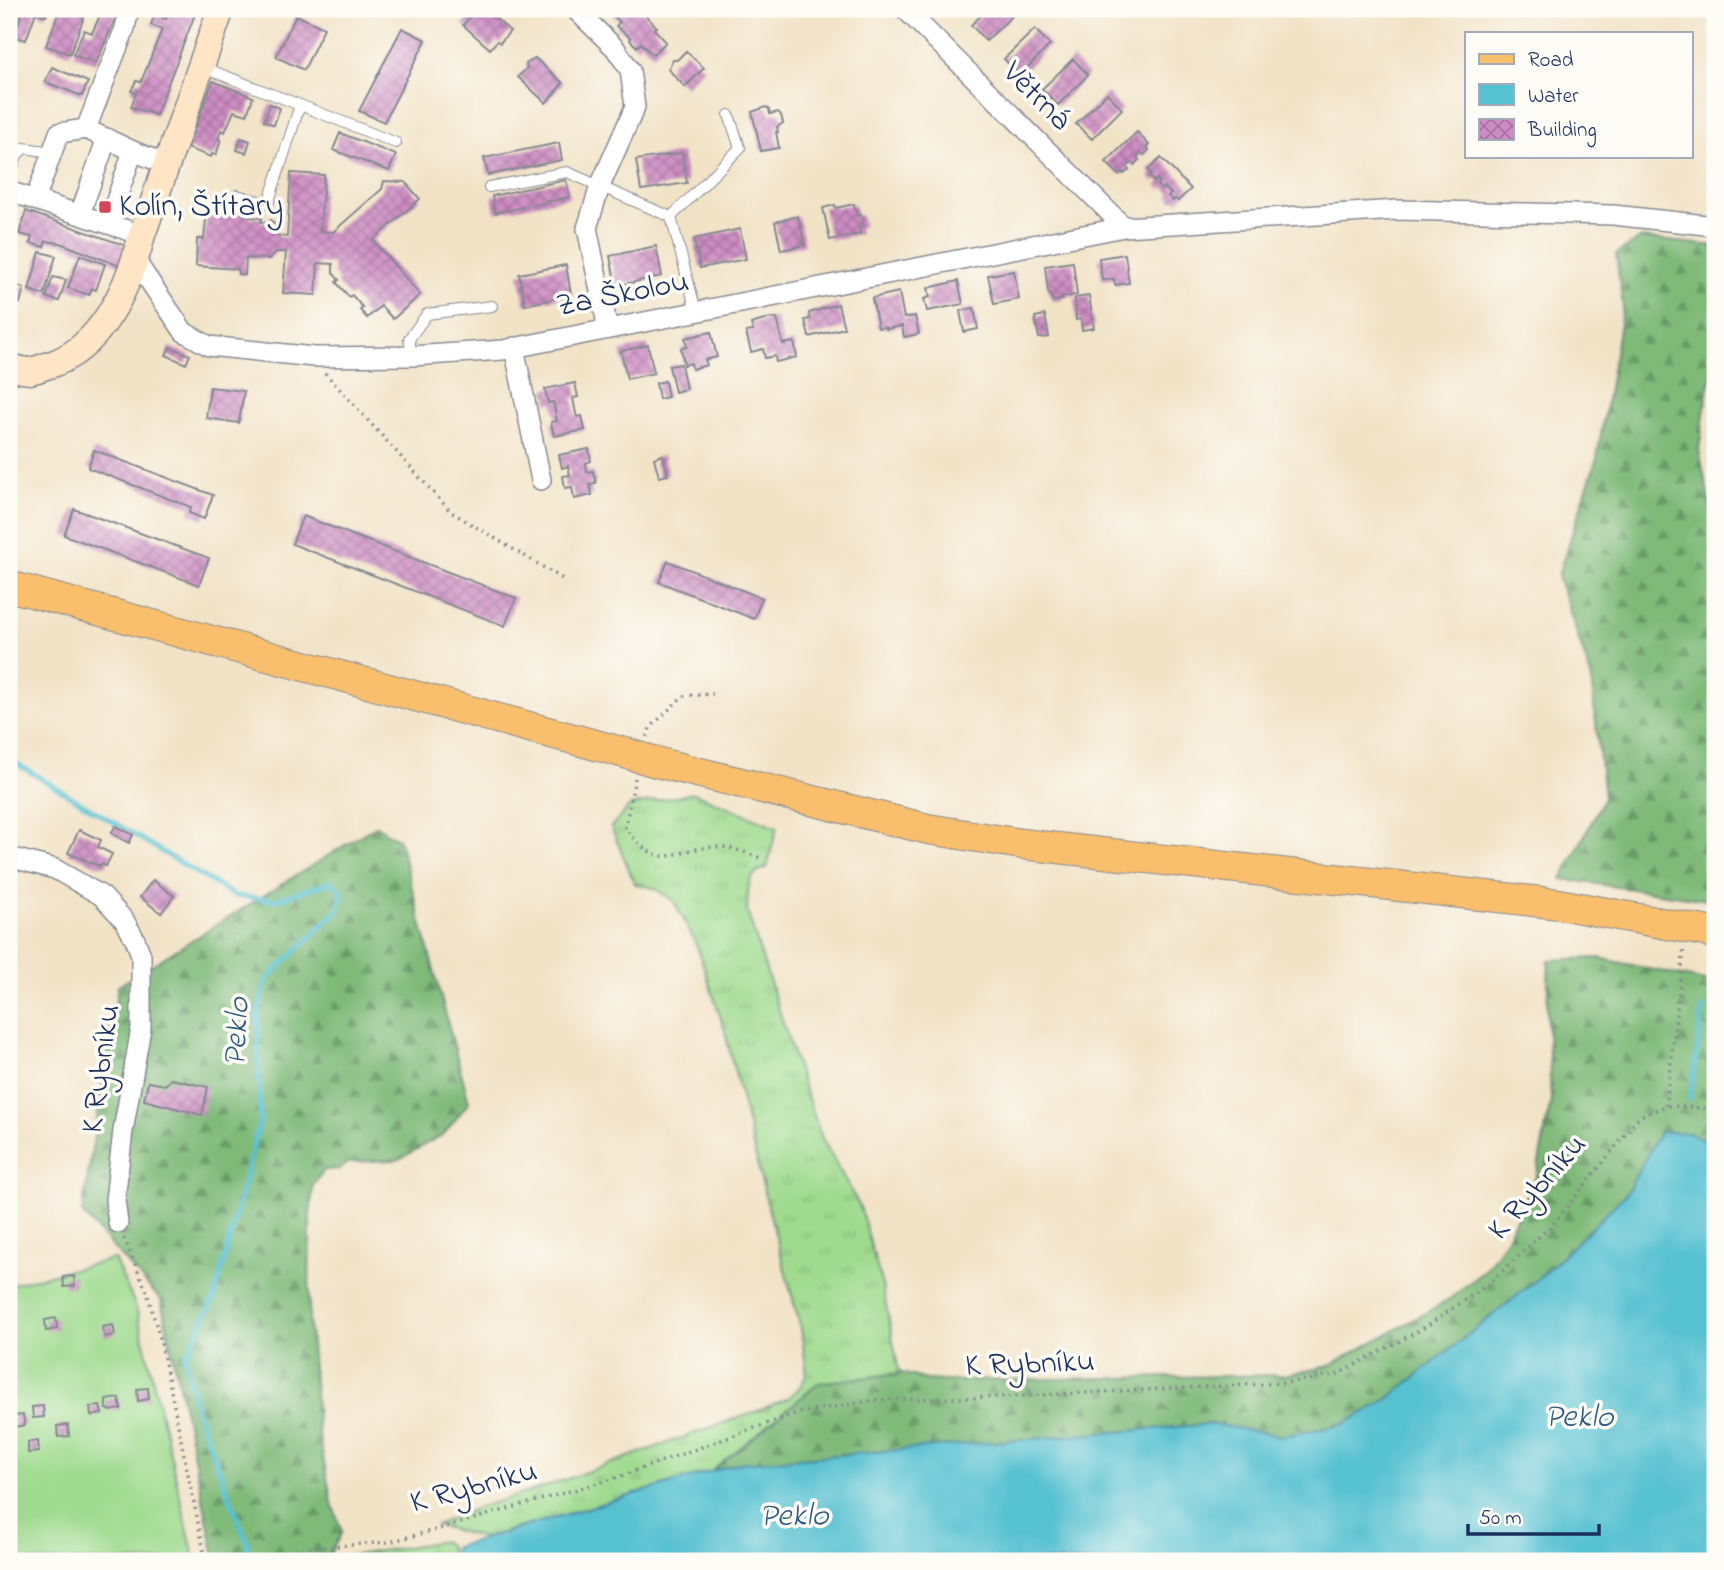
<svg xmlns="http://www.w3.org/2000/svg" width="1724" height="1570" viewBox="0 0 1724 1570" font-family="'Indie Flower',sans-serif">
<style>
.grass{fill:url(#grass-tufts);stroke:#5d8476;stroke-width:2}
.forest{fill:url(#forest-firs);stroke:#4d746c;stroke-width:2}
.wetland{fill:url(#wetland-marsh);stroke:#5d8476;stroke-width:2}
.garden{fill:#9fda8e;stroke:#5d8476;stroke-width:2}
.water{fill:#56c1d1;stroke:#387898;stroke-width:2}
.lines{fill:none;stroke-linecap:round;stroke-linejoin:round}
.stream{stroke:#56c1d1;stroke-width:5}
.building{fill:url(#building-cross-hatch)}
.lane-casing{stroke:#868992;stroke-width:12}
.street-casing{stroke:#868992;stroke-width:22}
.secondary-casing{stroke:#868992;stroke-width:29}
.primary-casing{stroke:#868992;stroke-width:32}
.path{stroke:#868992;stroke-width:3.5;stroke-dasharray:2 5;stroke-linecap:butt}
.lane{stroke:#fff;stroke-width:10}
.street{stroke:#fff;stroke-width:19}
.secondary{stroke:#fde5c5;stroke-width:26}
.primary{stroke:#f9bf6d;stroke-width:30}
.primary-bridge-casing{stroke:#868992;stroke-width:32;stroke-linecap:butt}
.primary-bridge{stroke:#f9bf6d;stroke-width:30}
.poi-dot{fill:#d1495b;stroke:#fdfcf7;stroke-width:2.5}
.labels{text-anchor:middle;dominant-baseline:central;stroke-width:7;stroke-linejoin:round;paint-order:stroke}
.street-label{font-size:32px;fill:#1b2f5e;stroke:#fdfcf7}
.poi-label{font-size:32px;fill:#1b2f5e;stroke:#fdfcf7;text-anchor:start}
.water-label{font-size:33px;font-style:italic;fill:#2d5b80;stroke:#fdfcf7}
</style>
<defs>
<pattern id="grass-tufts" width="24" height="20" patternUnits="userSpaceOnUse" patternTransform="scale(1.75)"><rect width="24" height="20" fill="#9fda8e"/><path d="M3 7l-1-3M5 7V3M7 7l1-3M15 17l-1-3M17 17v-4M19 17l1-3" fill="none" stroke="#88bb7d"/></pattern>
<pattern id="forest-firs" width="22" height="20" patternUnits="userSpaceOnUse" patternTransform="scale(1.75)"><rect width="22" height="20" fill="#7fba79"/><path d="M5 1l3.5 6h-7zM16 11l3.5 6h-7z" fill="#679866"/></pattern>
<pattern id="wetland-marsh" width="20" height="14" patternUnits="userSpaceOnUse" patternTransform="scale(1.75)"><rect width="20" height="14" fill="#9fda8e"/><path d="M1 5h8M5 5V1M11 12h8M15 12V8" fill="none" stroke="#88bb7d"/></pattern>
<pattern id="building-cross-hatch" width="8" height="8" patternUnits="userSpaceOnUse" patternTransform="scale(1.75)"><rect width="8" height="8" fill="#cd8cc2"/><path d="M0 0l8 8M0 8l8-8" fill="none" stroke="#a673a1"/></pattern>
</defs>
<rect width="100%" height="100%" fill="#fdfcf7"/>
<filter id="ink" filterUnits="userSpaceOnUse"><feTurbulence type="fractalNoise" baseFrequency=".0143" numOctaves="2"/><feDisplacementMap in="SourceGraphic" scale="14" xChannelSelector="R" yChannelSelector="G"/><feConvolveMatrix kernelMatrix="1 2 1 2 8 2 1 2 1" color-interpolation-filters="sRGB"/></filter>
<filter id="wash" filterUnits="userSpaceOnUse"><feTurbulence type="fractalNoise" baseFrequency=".00686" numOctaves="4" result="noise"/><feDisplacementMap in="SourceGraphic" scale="28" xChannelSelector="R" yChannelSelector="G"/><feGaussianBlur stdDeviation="1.57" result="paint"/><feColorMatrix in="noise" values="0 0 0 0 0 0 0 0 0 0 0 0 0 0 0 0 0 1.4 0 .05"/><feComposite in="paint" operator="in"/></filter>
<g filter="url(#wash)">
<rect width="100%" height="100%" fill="#f2e3c7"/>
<path class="grass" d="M694 793 777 827 767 868C744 873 749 892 747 911L803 1085 822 1138 860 1207 882 1285 899 1372 902 1373 819 1383 711 1472 483 1538 436 1525 479 1507 539 1489 760 1410 789 1398 800 1387 807 1373 801 1329 768 1207 725 1031 697 946 674 901 654 888 635 884 611 827 630 806Z"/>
<path class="forest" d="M1641 238 1715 246V368L1707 393 1699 450 1715 530V901L1562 879 1604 798 1591 676 1558 576 1597 458 1623 306 1616 254Z
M376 826 399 840 469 1102 444 1134 397 1160 349 1162 339 1169 324 1170 313 1185 310 1216 309 1320 318 1432 332 1503 342 1532 330 1554 301 1561H216L161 1300 82 1213 118 986Z
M1599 958 1715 983V1152L1702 1138 1660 1132 1626 1194 1544 1274 1388 1399 1342 1425 1282 1436 1213 1424 740 1463 711 1472 819 1383 902 1373 926 1380 945 1381 1285 1375 1329 1366 1446 1302 1486 1269 1507 1238 1537 1174 1551 1099 1547 1011 1549 960Z"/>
<path class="wetland" d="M443 1541 451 1548 445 1561H317Z"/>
<path class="garden" d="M114 1259 136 1307 195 1561H9V1285Z"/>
<path class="water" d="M1660 1132C1688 1132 1696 1130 1715 1152V1561H1647L1595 1553 1482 1554 1456 1561H450L455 1547 740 1463 1213 1424 1282 1436 1342 1425 1388 1399 1544 1274 1626 1194Z"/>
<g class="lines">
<path class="stream" d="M9 759 235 896 276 900 331 882 343 893 337 911 266 980 258 1014 260 1120 214 1299 185 1357 196 1410 247 1542 249 1561
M1690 1099 1703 1008"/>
</g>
<g id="blocks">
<path class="building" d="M23 9H49L46 16 36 12 26 40 14 37Z
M60 9H87L70 54 46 46Z
M103 9 117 15 96 63 73 55 84 30 92 33Z
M170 9H197L156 115 131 107 136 93 131 91 136 81 141 82 162 29 151 25 156 11 163 14 162 18 166 19Z
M477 9H485L510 31 500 43 497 41 490 49 463 25Z
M614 9H639L657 27 654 29 666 42 653 55 641 43 637 47 630 40 631 38 616 26 620 22 611 13Z
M988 9 1017 11 986 41 971 25Z
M296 15 324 28 304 70 276 57Z
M402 28 426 40 384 122 359 111Z
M1035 29 1050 45 1020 75 1004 59Z
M686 51 704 68 685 87 668 69 673 60H677Z
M535 58 563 83 546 103 518 77 527 68 526 64Z
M1073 59 1088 75 1058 105 1042 89Z
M52 67 88 82 82 96 45 82Z
M213 81 253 97 247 115 234 111 225 132 221 130 218 139 221 140 216 155 212 154 211 157 187 148Z
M1107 93 1122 109 1092 139 1076 124Z
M270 104 280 108 274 125 264 121Z
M766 107 769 109 770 114 778 112 781 115 783 123 777 127 778 132H776L779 148 761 151 752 112Z
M1137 132 1149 145 1146 148 1149 150 1144 155 1141 153 1137 158 1139 160 1134 165 1132 163 1129 165 1127 167 1129 170 1124 174 1122 172 1119 175 1106 162Z
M340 133 396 155 389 171 333 150Z
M241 138 250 141 246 153 237 150Z
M559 143 562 160 488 175 484 158Z
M682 153 687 183 641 190 636 160Z
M1161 158 1191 189 1178 201 1175 199 1173 201 1168 196 1171 194 1164 187 1162 190 1157 185 1160 182 1157 179 1154 182 1149 177 1152 174 1148 170Z
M291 173 324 175 320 231 333 232 382 189 384 181 405 182 420 199 373 240 420 295 393 319 381 306 367 318 360 310 363 308 352 295 349 297 336 282 339 280 333 273V264L318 263 316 295 283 293 286 252H276L269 259 246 258 245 275 238 274V269L196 266 197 239H204L207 209 240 211V208L249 209V217L262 218 261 222 267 223 271 220 279 229 276 233 279 236 287 237Z
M566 180 570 197 495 213 492 196Z
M854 204 857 216 861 215 864 226 859 228 860 234 830 240 823 208 835 205 836 208Z
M26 211 127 246 120 266 60 243 46 241 44 247 30 243 32 237 19 234Z
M798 216 805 245 781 250 775 222Z
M740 229 746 259 700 268 694 239Z
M656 246 662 276 616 286 610 256Z
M40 252 56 256 44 295 29 290Z
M1125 254 1129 283 1115 285 1114 279 1102 280 1099 258Z
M80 255 105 264 96 290 92 288 89 295 68 288Z
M1073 262 1077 295 1062 297 1063 300 1053 301 1048 291 1045 266Z
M566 265 571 295 525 305 519 274Z
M1014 271 1019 299 994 304 988 275Z
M53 277 66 280 59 301 46 297Z
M958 281 963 304 927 311 924 299 930 297 928 288Z
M9 283 24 288 20 303 9 300Z
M899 292 904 318 915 316 919 334 904 337 902 326 886 329 885 327 878 328 872 298Z
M1089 296 1094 328 1082 330 1081 319 1076 320 1075 298Z
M838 304 844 328 809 337 805 320 810 319 809 313Z
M974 308 978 329 964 332 960 311Z
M1045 315 1049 337 1039 338 1035 317Z
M771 318H777L783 344 794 342 797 357 776 362 775 356 765 358 763 349 751 352 746 332 753 331 751 324Z
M711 332 717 357 705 360 707 365 692 369 691 363 684 365 681 348 687 347 685 338Z
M648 345 654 373 627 379 621 351Z
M170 347 190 355 186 364 166 355Z
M681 364 686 389 675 392 669 366Z
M665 381 668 397 659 399 656 383Z
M575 383 578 397 573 398 575 409 577 417 582 416 585 430 554 436 551 422 557 421 553 402 548 403 545 389Z
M210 387 244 391 239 423 206 418Z
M589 449 591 461 586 463 587 472 593 471 596 483 590 484 592 495 574 499 572 487 565 488 563 476 570 475 568 466 562 468 559 455Z
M94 450 213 495 204 519 189 513 191 507 88 468Z
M663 455 668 475 659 477 654 458Z
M74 509 209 558 199 585 64 535Z
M303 516 516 598 505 626 292 544Z
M668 561 762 598 754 619 659 582Z
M116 826 133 835 129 843 111 833Z
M79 830 101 840 98 847 112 854 106 866 101 864 99 866 68 853Z
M153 880 174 896 161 913 140 897Z
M171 1079 208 1087 202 1115 144 1100 148 1082 165 1085Z
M74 1276 75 1286 64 1287 63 1277Z
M56 1318 57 1329 46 1331 45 1320Z
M113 1325 115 1335 105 1337 102 1327Z
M148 1388 149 1399 138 1401 137 1389Z
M119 1398 121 1409 110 1411 109 1409H106V1400Z
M43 1406 44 1417 33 1418 32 1407Z
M100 1406 102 1414 91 1416 90 1407Z
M23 1415 25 1425 14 1427 13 1416Z
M68 1425 69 1436 58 1437 57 1426Z
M38 1441 39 1452 28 1453V1442Z"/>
</g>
</g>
<g filter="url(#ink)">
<use href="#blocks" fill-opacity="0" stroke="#868992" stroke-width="2"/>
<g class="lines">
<defs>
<path id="lane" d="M202 67 300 105 268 204 237 195
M300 105 396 143
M9 180 17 155 24 148 53 152
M489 187 567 172 671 217 740 148 729 115
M671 217 696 311
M412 356 409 339 427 314 492 306"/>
<path id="street" d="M575 9 615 48 630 70 635 107 600 186 587 228 608 329
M905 9 1124 227
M86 129 125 28 129 9
M133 151 86 129 59 133 35 200 142 235
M9 191 35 200
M80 214 107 138
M108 224 133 151 167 165
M135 260 184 332 209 346 314 357 412 356 503 350 1124 227 1397 210 1613 215 1715 226
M514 347 541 480
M9 857 55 869 102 896 124 920 135 939 141 955V1028L123 1131 115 1200 118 1223"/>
<path id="secondary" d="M9 367C15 368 24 371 30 371 35 370 41 368 46 366 101 351 129 286 142 235L221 9"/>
<path id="primary" d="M9 586 625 753
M660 763 928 829 1022 844 1559 904"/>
</defs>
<use href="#lane" class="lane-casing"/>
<use href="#street" class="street-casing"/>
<use href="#secondary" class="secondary-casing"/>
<use href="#primary" class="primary-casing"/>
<path class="path" d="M325 373 451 512 563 579
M647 737 650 728 683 696 713 694
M635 778 625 828C664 876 668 848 716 847 731 846 749 854 763 859
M1666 1106 1684 948
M124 1238 147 1292 161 1343 206 1561
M262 1561 297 1549 389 1542 439 1529 612 1479 797 1413 875 1400 1004 1397 1283 1383 1338 1374 1422 1329 1487 1285 1555 1222 1640 1116 1666 1106 1703 1108 1715 1120"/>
<use href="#lane" class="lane"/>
<use href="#street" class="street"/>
<use href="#secondary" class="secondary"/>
<use href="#primary" class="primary"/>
<defs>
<path id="primary-bridge" d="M625 753 660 763
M1559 904 1715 933"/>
</defs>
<use href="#primary-bridge" class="primary-bridge-casing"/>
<use href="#primary-bridge" class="primary-bridge"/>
</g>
</g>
<rect class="poi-dot" x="98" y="200" width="14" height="14" rx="3.5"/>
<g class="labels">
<g class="street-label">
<text transform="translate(1036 97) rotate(45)">Větrná</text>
<text transform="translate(623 295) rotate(-11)">Za Školou</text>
<text transform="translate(102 1069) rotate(-82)">K Rybníku</text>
<text transform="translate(1538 1188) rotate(-48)">K Rybníku</text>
<text transform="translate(1030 1365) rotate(-2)">K Rybníku</text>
<text transform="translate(474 1488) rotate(-15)">K Rybníku</text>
</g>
<g class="poi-label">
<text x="119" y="207">Kolín, Štítary</text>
</g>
<g class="water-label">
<text transform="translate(238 1032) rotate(-87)">Peklo</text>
<text x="1579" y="1418">Peklo</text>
<text transform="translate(794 1517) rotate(-1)">Peklo</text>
</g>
</g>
<rect width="1724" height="1570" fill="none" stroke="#fdfcf7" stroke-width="35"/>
<rect x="1465" y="32" width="228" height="126" fill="#fdfcf7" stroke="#a3aaba" stroke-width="2"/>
<rect x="1479" y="54" width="35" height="10" fill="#f9bf6d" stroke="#a3aaba" stroke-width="2"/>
<text x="1528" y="66" font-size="21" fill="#1b2f5e">Road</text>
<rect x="1479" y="84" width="35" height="21" fill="#56c1d1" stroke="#a3aaba" stroke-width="2"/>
<text x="1528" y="102" font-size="21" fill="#1b2f5e">Water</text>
<rect x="1479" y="119" width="35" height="21" fill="url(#building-cross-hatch)" stroke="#a3aaba" stroke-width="2"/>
<text x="1528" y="136" font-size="21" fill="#1b2f5e">Building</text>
<path d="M1468 1524v10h131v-10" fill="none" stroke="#1b2f5e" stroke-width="3.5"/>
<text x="1479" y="1524" font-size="21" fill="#1b2f5e" stroke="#fdfcf7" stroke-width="5" paint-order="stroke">50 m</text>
</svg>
